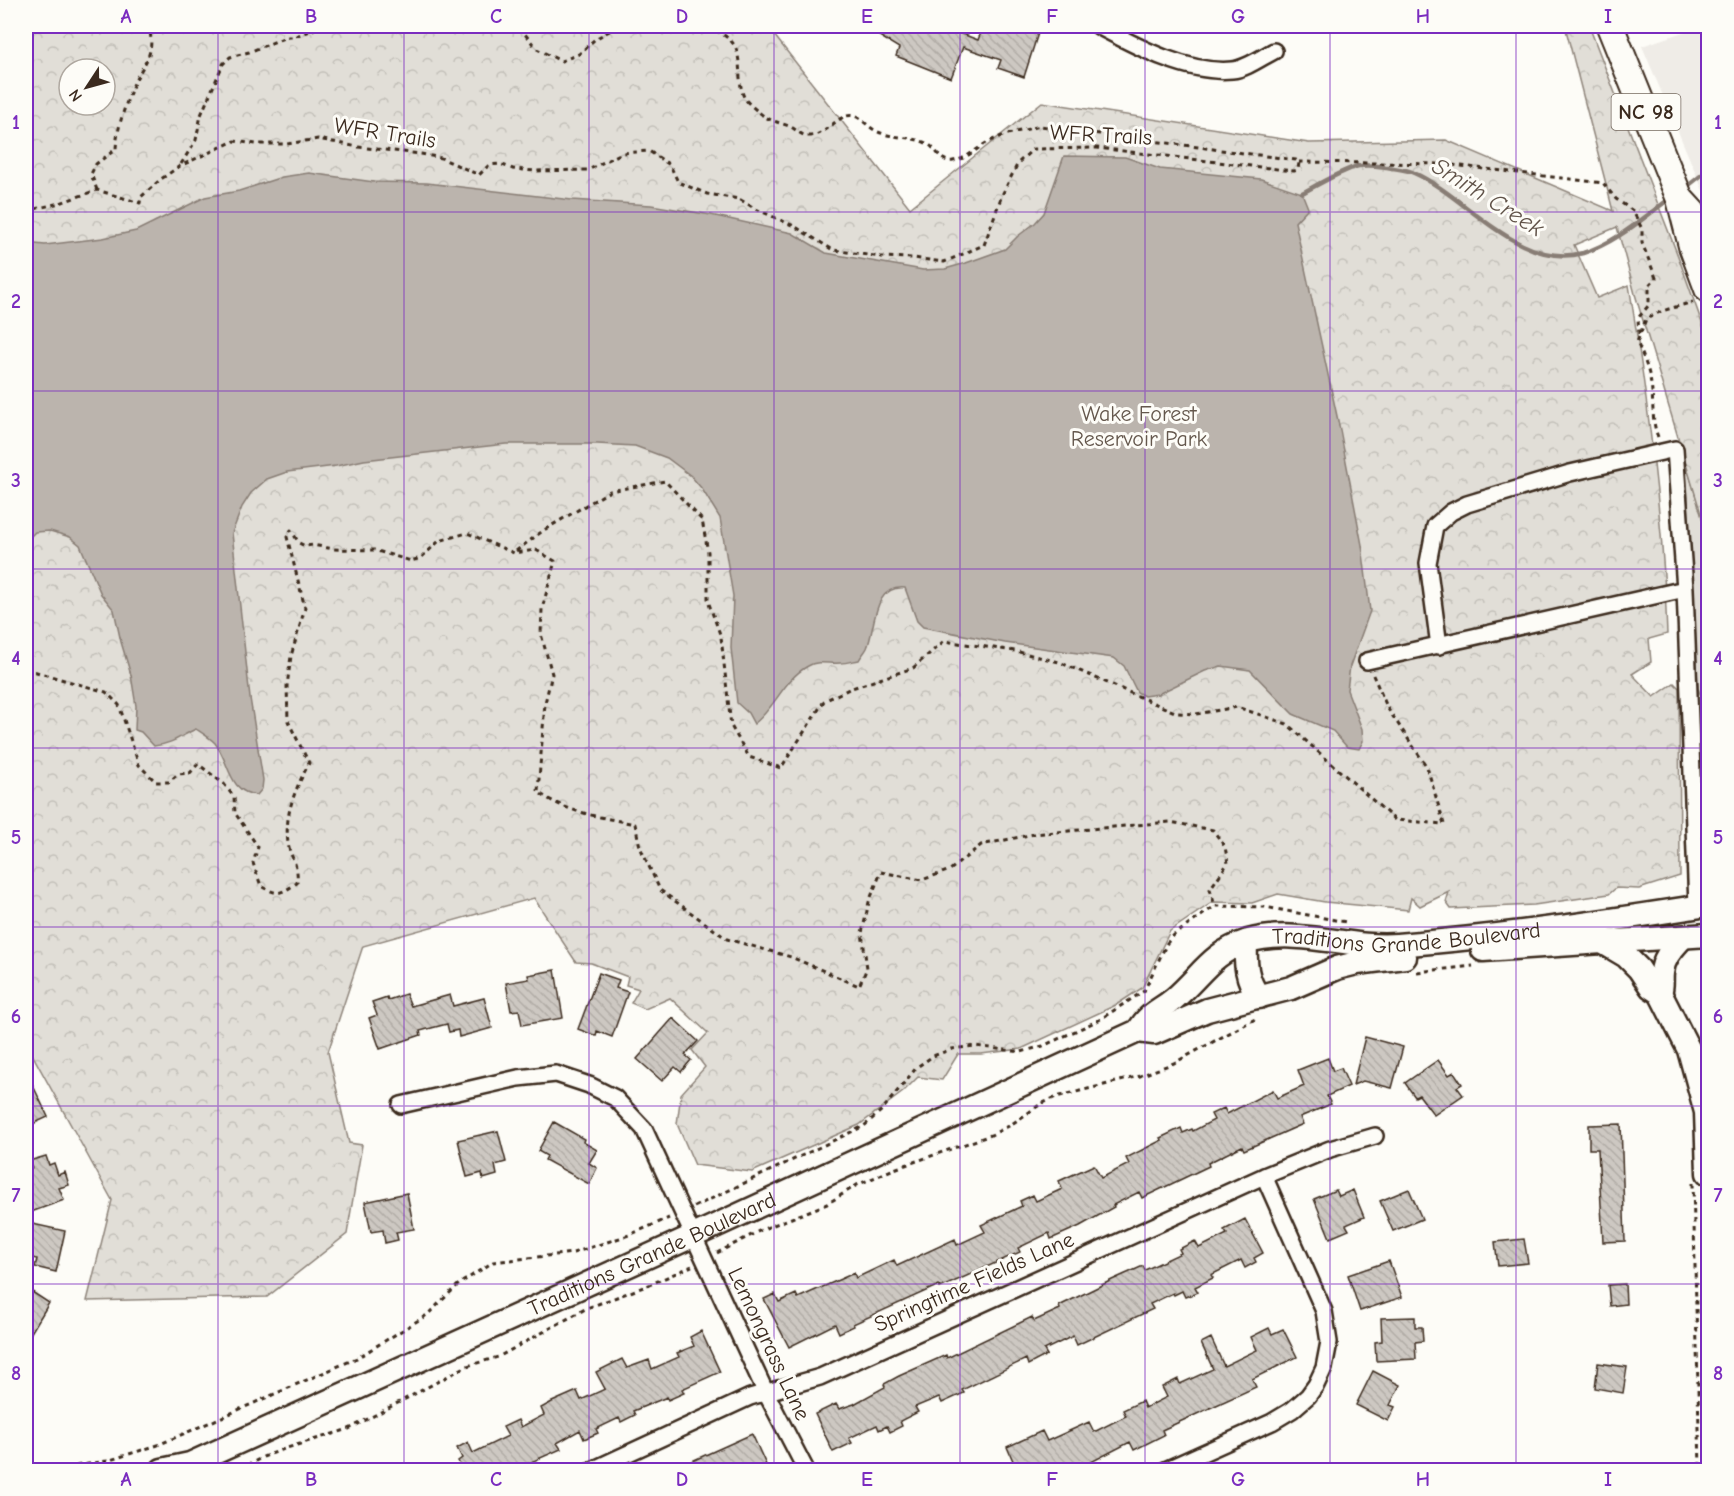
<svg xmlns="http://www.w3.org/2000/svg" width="1734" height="1496" viewBox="0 0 1734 1496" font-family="'Comic Neue',sans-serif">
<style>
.built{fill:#efece7}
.grass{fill:#e1ded7;stroke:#8e847a;stroke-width:1.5}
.forest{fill:url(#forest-crowns);stroke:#8e847a;stroke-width:1.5;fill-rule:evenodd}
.water{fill:#bbb4ad;stroke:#887d74;stroke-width:1.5}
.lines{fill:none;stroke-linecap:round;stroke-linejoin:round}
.stream{stroke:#887d74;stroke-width:4.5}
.building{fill:url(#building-back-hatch);stroke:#3b2a1e;stroke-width:1.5}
.minor-casing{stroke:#3b2a1e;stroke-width:20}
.secondary-casing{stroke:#3b2a1e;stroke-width:27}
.trunk-casing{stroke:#3b2a1e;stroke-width:30}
.path{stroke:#3b2a1e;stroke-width:3;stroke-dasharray:4.5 4.5;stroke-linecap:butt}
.minor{stroke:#fdfcf7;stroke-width:15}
.secondary{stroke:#fdfcf7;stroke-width:22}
.trunk{stroke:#fdfcf7;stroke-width:26}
.grid{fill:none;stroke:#7b2cbf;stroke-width:1.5;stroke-opacity:0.55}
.labels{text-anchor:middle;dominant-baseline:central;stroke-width:6;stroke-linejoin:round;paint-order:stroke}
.shield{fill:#fdfcf7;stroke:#75695f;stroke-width:1.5}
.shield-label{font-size:21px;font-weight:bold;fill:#3b2a1e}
.street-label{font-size:22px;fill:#3b2a1e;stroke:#fdfcf7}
.park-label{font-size:22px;fill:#64574c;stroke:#fdfcf7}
.water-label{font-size:24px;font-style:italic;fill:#615349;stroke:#fdfcf7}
.neatline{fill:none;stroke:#7b2cbf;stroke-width:2}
.grid-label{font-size:20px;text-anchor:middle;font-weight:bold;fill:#7b2cbf}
</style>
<defs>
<pattern id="forest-crowns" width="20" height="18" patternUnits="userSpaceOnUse" patternTransform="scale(1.5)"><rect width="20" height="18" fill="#e1ded7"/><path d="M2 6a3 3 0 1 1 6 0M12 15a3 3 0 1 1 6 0" fill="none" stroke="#c2bfb8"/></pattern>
<pattern id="building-back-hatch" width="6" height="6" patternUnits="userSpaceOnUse" patternTransform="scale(1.5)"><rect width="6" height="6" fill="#cdc8c2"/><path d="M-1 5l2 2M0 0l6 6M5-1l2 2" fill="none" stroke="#b1aca6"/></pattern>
</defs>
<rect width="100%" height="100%" fill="#fdfcf7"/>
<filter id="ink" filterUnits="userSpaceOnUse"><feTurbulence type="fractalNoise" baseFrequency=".0167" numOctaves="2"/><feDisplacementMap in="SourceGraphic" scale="12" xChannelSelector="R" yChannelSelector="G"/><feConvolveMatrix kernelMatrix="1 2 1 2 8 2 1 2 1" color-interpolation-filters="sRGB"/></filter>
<g filter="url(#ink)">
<path class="built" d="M1701 26H1708V196L1704 193 1642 46Z"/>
<path class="grass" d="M1686 463 1708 537V845L1706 840 1701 696 1698 688Z"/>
<path class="forest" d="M26 26H767L910 208 1042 102 1309 143 1446 140 1613 211 1565 26H1589L1678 256 1708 340V537L1635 294 1617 227 1574 245 1597 298 1629 285C1648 401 1663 517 1667 634L1649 639 1651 662 1632 674 1654 697 1674 683 1679 688 1680 876 1639 889 1616 888 1609 894 1534 905 1451 909 1446 902 1449 892 1420 906 1411 898 1408 910 1325 902 1278 894 1252 903 1213 902 1170 931 1142 988 1116 1005 1021 1049 981 1054H958L942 1080 918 1077 903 1092 859 1125 752 1172 695 1165 677 1124 681 1094 705 1067 692 1050 708 1033 670 998 645 1009 631 1003 639 989 626 985 628 977 591 963 576 962 534 898 363 946 328 1052 349 1143 362 1145 347 1234 267 1297 87 1301 112 1200 26 1043ZM69 69H105V105H69Z"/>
<path class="water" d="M1064 156 1125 157 1160 169 1261 179 1302 193 1308 208 1295 222 1340 430 1362 545 1370 611 1350 666 1347 690 1362 729 1363 741 1359 749 1347 747 1333 731 1293 714 1250 670 1221 666 1205 671 1158 694 1144 696 1137 692 1124 666 1114 658 1005 643 923 627 917 621 905 588C872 585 876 627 867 648 865 652 861 656 859 660 853 661 846 663 840 663 829 664 818 660 808 666 784 679 775 708 754 724L748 713 737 703 731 648 733 596 720 518 702 489 691 476 667 458 635 446 597 444H506L364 460 336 466 287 472 267 479 251 493 242 507 232 533 250 698 263 780 262 789 257 795C228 793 230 762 215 743 210 738 202 733 196 729 180 736 173 744 154 746L141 732 135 730 136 706 131 675 121 642 114 610 101 594 80 545 70 537 50 531 35 532 26 541V243L45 245 103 238 136 231 205 197 239 191 282 177 309 173 374 182 427 183 572 200 651 205 711 215 792 233 826 253 923 270 945 269 966 263 1005 249 1018 236 1035 223 1044 213Z"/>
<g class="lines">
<path class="stream" d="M1684 189 1708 170
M1302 193C1319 184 1337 173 1355 167 1364 164 1378 166 1387 167 1396 169 1406 169 1414 173 1466 196 1519 270 1583 253 1616 243 1644 217 1672 197"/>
</g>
<path class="building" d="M863 26H920L934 31 936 26H941L978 40 983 27 993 30 994 26H1026L1039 30 1024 77 998 68 1001 60 963 47 951 78 896 56 899 48Z
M555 970 563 1018 522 1025 519 1010 511 1011 506 983 529 979 528 975Z
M599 973 619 980 616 988 628 992 612 1037 597 1031 596 1036 578 1029Z
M406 994 411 1006 450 995 453 1006 484 998 492 1028 459 1037 458 1030 449 1032 447 1024 420 1031 421 1035 380 1049 369 1018 377 1015 372 1002 387 997 388 1000Z
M673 1018 698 1041 685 1055 691 1060 681 1072 675 1067 662 1081 637 1059Z
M1365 1037 1403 1047 1392 1088 1363 1081 1353 1085Z
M1328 1058 1333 1071 1341 1068 1349 1086 1327 1096 1331 1104 1300 1117 1303 1124 1244 1150 1242 1146 1208 1163 1209 1166 1142 1198 1139 1192 1113 1205 1114 1207 1080 1226 1051 1239 1049 1233 1018 1248 1020 1252 940 1288 939 1285 853 1324 854 1326 839 1333 835 1324 789 1347 764 1299 775 1294 779 1302 796 1294 798 1298 854 1273 856 1278 894 1260 897 1266 955 1239 957 1245 985 1232 981 1225 1022 1206 1020 1201 1033 1195 1036 1201 1062 1189 1059 1181 1094 1165 1101 1178 1129 1164 1126 1158 1162 1140 1160 1138 1181 1128 1183 1133 1192 1129 1193 1131 1214 1120 1211 1114 1224 1108 1227 1114 1273 1090 1277 1098 1304 1086 1298 1070Z
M1438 1060 1449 1075 1454 1072 1462 1084 1457 1087 1463 1095 1434 1115 1419 1095 1415 1097 1405 1083Z
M26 1071 48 1117 26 1127Z
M554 1122 584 1139 583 1142 597 1150 589 1163 597 1168 589 1184 545 1160 547 1156 538 1151Z
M1621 1124 1625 1241 1603 1242 1598 1149H1589V1125Z
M498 1131 506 1162 495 1165 497 1175 483 1179 482 1173 467 1177 458 1140Z
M46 1156 49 1165 54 1163 58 1175 65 1172 69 1185 59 1188 64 1200 31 1212 26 1196V1171L32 1168 29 1161Z
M1409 1189 1422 1219 1393 1231 1380 1201Z
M1336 1190 1339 1196 1353 1190 1364 1217 1346 1225 1349 1230 1330 1238 1314 1199Z
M407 1193 414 1229 396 1232 398 1240 385 1243 383 1230 371 1232 365 1202Z
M1245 1219 1263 1253 1254 1258 1256 1262 1245 1268 1241 1260 1211 1275 1213 1278 1195 1287 1198 1292 1185 1297 1182 1291 1174 1295 1173 1293 1150 1304 1153 1309 1077 1345 1073 1336 1044 1350 1047 1355 1028 1365 1026 1359 962 1390 964 1393 942 1403 939 1397 915 1407 918 1412 900 1421 902 1426 890 1432 887 1426 879 1430 877 1425 849 1438 852 1443 833 1452 815 1414 836 1404 839 1409 854 1404 885 1387 884 1384 899 1376 946 1355 947 1358 1032 1317 1034 1321 1060 1309 1059 1306 1112 1280 1143 1266 1145 1270 1181 1253 1179 1249 1195 1241 1199 1248 1227 1234 1224 1230Z
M28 1223 65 1231 56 1272 35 1267 37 1259 26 1257Z
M1524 1239 1528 1263 1498 1266 1495 1242Z
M1389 1261 1402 1297 1360 1311 1348 1275Z
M1625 1284 1626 1304 1610 1306 1608 1285Z
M26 1288 49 1303 26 1341Z
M1415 1317V1327H1422L1423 1341 1415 1342 1416 1359 1376 1361 1375 1342 1382 1341 1381 1318Z
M1269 1328 1272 1334 1283 1329 1297 1357 1252 1379 1256 1387 1162 1430 1164 1435 1134 1450 1130 1442 1091 1462 1094 1467 1085 1470H1017L1007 1447 1042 1431 1047 1441 1089 1422 1094 1432 1126 1416 1123 1410 1142 1401 1145 1408 1167 1397 1162 1387 1178 1379 1180 1384 1213 1369 1201 1343 1211 1338 1224 1366 1257 1350 1251 1337Z
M701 1331 720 1372 682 1389 684 1393 668 1400 667 1397 633 1411 635 1415 621 1422 619 1418 596 1429 598 1433 584 1439 580 1430 557 1443 561 1449 513 1470H463L458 1461 462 1458 457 1448 468 1442 473 1453 508 1436 503 1427 518 1420 521 1427 544 1415 541 1408 552 1402 577 1391 581 1400 605 1389 596 1372 622 1359 627 1368 649 1360 652 1369 679 1357 677 1353 694 1346 690 1337Z
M1598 1363 1627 1367 1623 1393 1595 1388Z
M1373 1371 1400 1385 1390 1405 1395 1407 1388 1421 1356 1405Z
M752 1434 767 1467 758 1470H672Z"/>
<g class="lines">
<defs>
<path id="minor" d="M1098 26C1136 46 1187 74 1232 70 1246 69 1262 57 1274 51
M1439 646 1428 563 1435 526 1451 512 1467 504 1570 473 1675 449 1685 589 1697 906
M1367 661 1685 589
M401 1105 518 1078 556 1074 589 1085 615 1098 644 1129 766 1393 806 1470
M592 1470 750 1397 820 1377 1264 1176 1330 1149 1375 1136
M1165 1470 1272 1422 1292 1410 1308 1396 1316 1385 1324 1368 1329 1342 1324 1311 1264 1176"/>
<g id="secondary">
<path d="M1246 942C1245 963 1246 980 1259 997"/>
<path d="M1604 943 1626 956 1639 969 1651 987 1660 993 1689 1050 1706 1112 1708 1173"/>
<path d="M1483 950 1708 935"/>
<path d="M1660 993C1663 985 1661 981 1662 973 1663 958 1672 949 1682 938"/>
<path d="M1138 1031 1154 1033 1207 1010 1291 988 1337 968 1357 963 1405 957"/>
<path id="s1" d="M162 1470 190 1464 693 1236 1138 1031C1150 1012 1158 1012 1174 999 1202 975 1211 953 1248 941 1298 927 1347 949 1397 945 1501 937 1606 921 1708 905"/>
</g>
<path id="trunk" d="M1610 26 1680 199 1692 246 1708 289
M1682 201 1706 227 1708 233"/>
</defs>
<use href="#minor" class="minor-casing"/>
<use href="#secondary" class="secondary-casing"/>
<use href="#trunk" class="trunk-casing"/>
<path class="path" d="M524 26V33L537 49 561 61 579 54 595 39 613 29 620 27 636 28 639 26
M1299 162 1444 164 1603 183 1616 199 1633 211 1642 229V243L1656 278 1649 285V305L1638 318 1639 336
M181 164 196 140 201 115 223 64 230 57 249 52 286 37H293L313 30 317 26
M97 190 91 174 96 164 116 149C117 129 124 109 131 90 142 62 156 59 149 26
M26 211 60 203 97 190 140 203 141 197 161 179 180 166 234 141 256 144H287L318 139 358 147 421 154 441 158 479 175 489 165 500 164 513 169 535 171 588 170 622 153 649 151 670 165 678 182 707 194 739 199 756 209 794 226 833 250 881 257 913 258 944 262 984 245 1002 195 1018 163 1033 149 1097 148 1294 171 1298 170 1299 162 1296 160 1040 126C1022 131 1006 133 988 142 977 148 967 159 953 161 940 163 937 149 928 144 914 137 898 138 884 134 870 130 866 122 857 117 839 109 829 136 809 136 801 136 796 129 789 126 778 122 769 121 760 113 755 109 747 103 744 97 736 80 744 54 731 41 724 34 715 30 708 26
M1658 437C1651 420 1654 402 1651 384 1649 370 1643 356 1637 342L1646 319 1662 311 1693 302
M516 551 544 530 610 491 665 481 702 520 708 552V601L721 637 731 726 749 757 781 768 824 701 849 689 913 668 944 641 1015 651 1059 662 1177 713 1196 714 1237 707 1287 724 1395 820 1444 824 1427 767 1388 709 1372 673
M26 669 106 692 119 705 139 765 156 782H169L178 774 190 773 198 764 224 784 234 797 235 813 258 847 253 863 261 886C279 896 280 894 297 883 299 862 290 859 288 843 284 813 296 788 309 763L288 721 287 686 291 656 305 608 287 537 291 530 299 543 305 546 313 545 333 549 374 550 411 561 421 558 439 541 467 533 514 553 536 550 555 561 542 609 541 634 552 674 545 703 538 792C566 813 601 817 635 824L640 847 660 890 727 939 791 957 859 986 867 968 862 933 869 902 881 872 922 880 950 870 981 845 1034 834 1170 822 1213 830 1225 847 1228 863 1210 889 1215 906
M1417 972 1473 966
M1693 1183 1700 1470
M694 1207 864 1126 882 1110 917 1067 933 1056 952 1049 975 1046 1021 1052 1043 1046 1099 1020 1144 991 1167 943 1174 935 1215 906 1265 907 1346 922
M717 1253 761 1230 827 1204 857 1185 894 1169 991 1135 1009 1126 1041 1104 1056 1097 1140 1076 1174 1063 1257 1018
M50 1470 107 1461 158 1445 357 1358 427 1315 459 1284 493 1262 573 1253 629 1235 669 1218
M239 1470 263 1457 287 1448 349 1429 467 1366 498 1357 587 1308 649 1285 692 1266"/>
<use href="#minor" class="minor"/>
<use href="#secondary" class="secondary"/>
<use href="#trunk" class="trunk"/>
</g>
</g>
<path class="grid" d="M218 26V1470M404 26V1470M589 26V1470M774 26V1470M960 26V1470M1145 26V1470M1330 26V1470M1516 26V1470M26 212H1708M26 391H1708M26 569H1708M26 748H1708M26 927H1708M26 1106H1708M26 1284H1708"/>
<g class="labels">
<rect class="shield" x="1611.5" y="94" width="69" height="36" rx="4.5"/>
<g class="shield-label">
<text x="1646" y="112">NC 98</text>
</g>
<g class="street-label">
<text transform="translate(385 133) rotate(9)">WFR Trails</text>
<text transform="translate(1101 135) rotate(3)">WFR Trails</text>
<text stroke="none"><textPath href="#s1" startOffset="1374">Traditions Grande Boulevard</textPath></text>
<text stroke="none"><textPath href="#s1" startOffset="536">Traditions Grande Boulevard</textPath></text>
<text transform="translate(974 1282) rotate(-24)">Springtime Fields Lane</text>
<text transform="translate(769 1344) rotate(65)">Lemongrass Lane</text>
</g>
<g class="park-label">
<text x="1139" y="414">Wake Forest<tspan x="1139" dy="25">Reservoir Park</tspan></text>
</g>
<g class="water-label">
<text transform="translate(1488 197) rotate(32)">Smith Creek</text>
</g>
</g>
<rect width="1734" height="1496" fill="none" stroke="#fdfcf7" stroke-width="66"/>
<g transform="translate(87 87) rotate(234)"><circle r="28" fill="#fdfcf7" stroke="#afa8a0" stroke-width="1.5"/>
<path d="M0-4.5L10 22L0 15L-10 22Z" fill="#3b2a1e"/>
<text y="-9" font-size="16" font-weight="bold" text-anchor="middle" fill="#3b2a1e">N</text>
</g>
<rect x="33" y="33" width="1668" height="1430" class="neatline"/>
<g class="grid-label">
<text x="126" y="23">A</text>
<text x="311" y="23">B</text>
<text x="496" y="23">C</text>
<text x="682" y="23">D</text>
<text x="867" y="23">E</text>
<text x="1052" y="23">F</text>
<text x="1238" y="23">G</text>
<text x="1423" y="23">H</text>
<text x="1608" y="23">I</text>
<text x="16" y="129">1</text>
<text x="1718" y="129">1</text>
<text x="16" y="308">2</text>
<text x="1718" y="308">2</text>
<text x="16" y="487">3</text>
<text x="1718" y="487">3</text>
<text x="16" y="665">4</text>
<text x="1718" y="665">4</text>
<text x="16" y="844">5</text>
<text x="1718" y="844">5</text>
<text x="16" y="1023">6</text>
<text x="1718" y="1023">6</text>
<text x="16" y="1202">7</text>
<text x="1718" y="1202">7</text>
<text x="16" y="1380">8</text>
<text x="1718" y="1380">8</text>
<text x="126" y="1486">A</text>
<text x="311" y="1486">B</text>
<text x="496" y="1486">C</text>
<text x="682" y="1486">D</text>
<text x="867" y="1486">E</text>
<text x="1052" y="1486">F</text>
<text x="1238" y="1486">G</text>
<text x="1423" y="1486">H</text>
<text x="1608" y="1486">I</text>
</g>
</svg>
